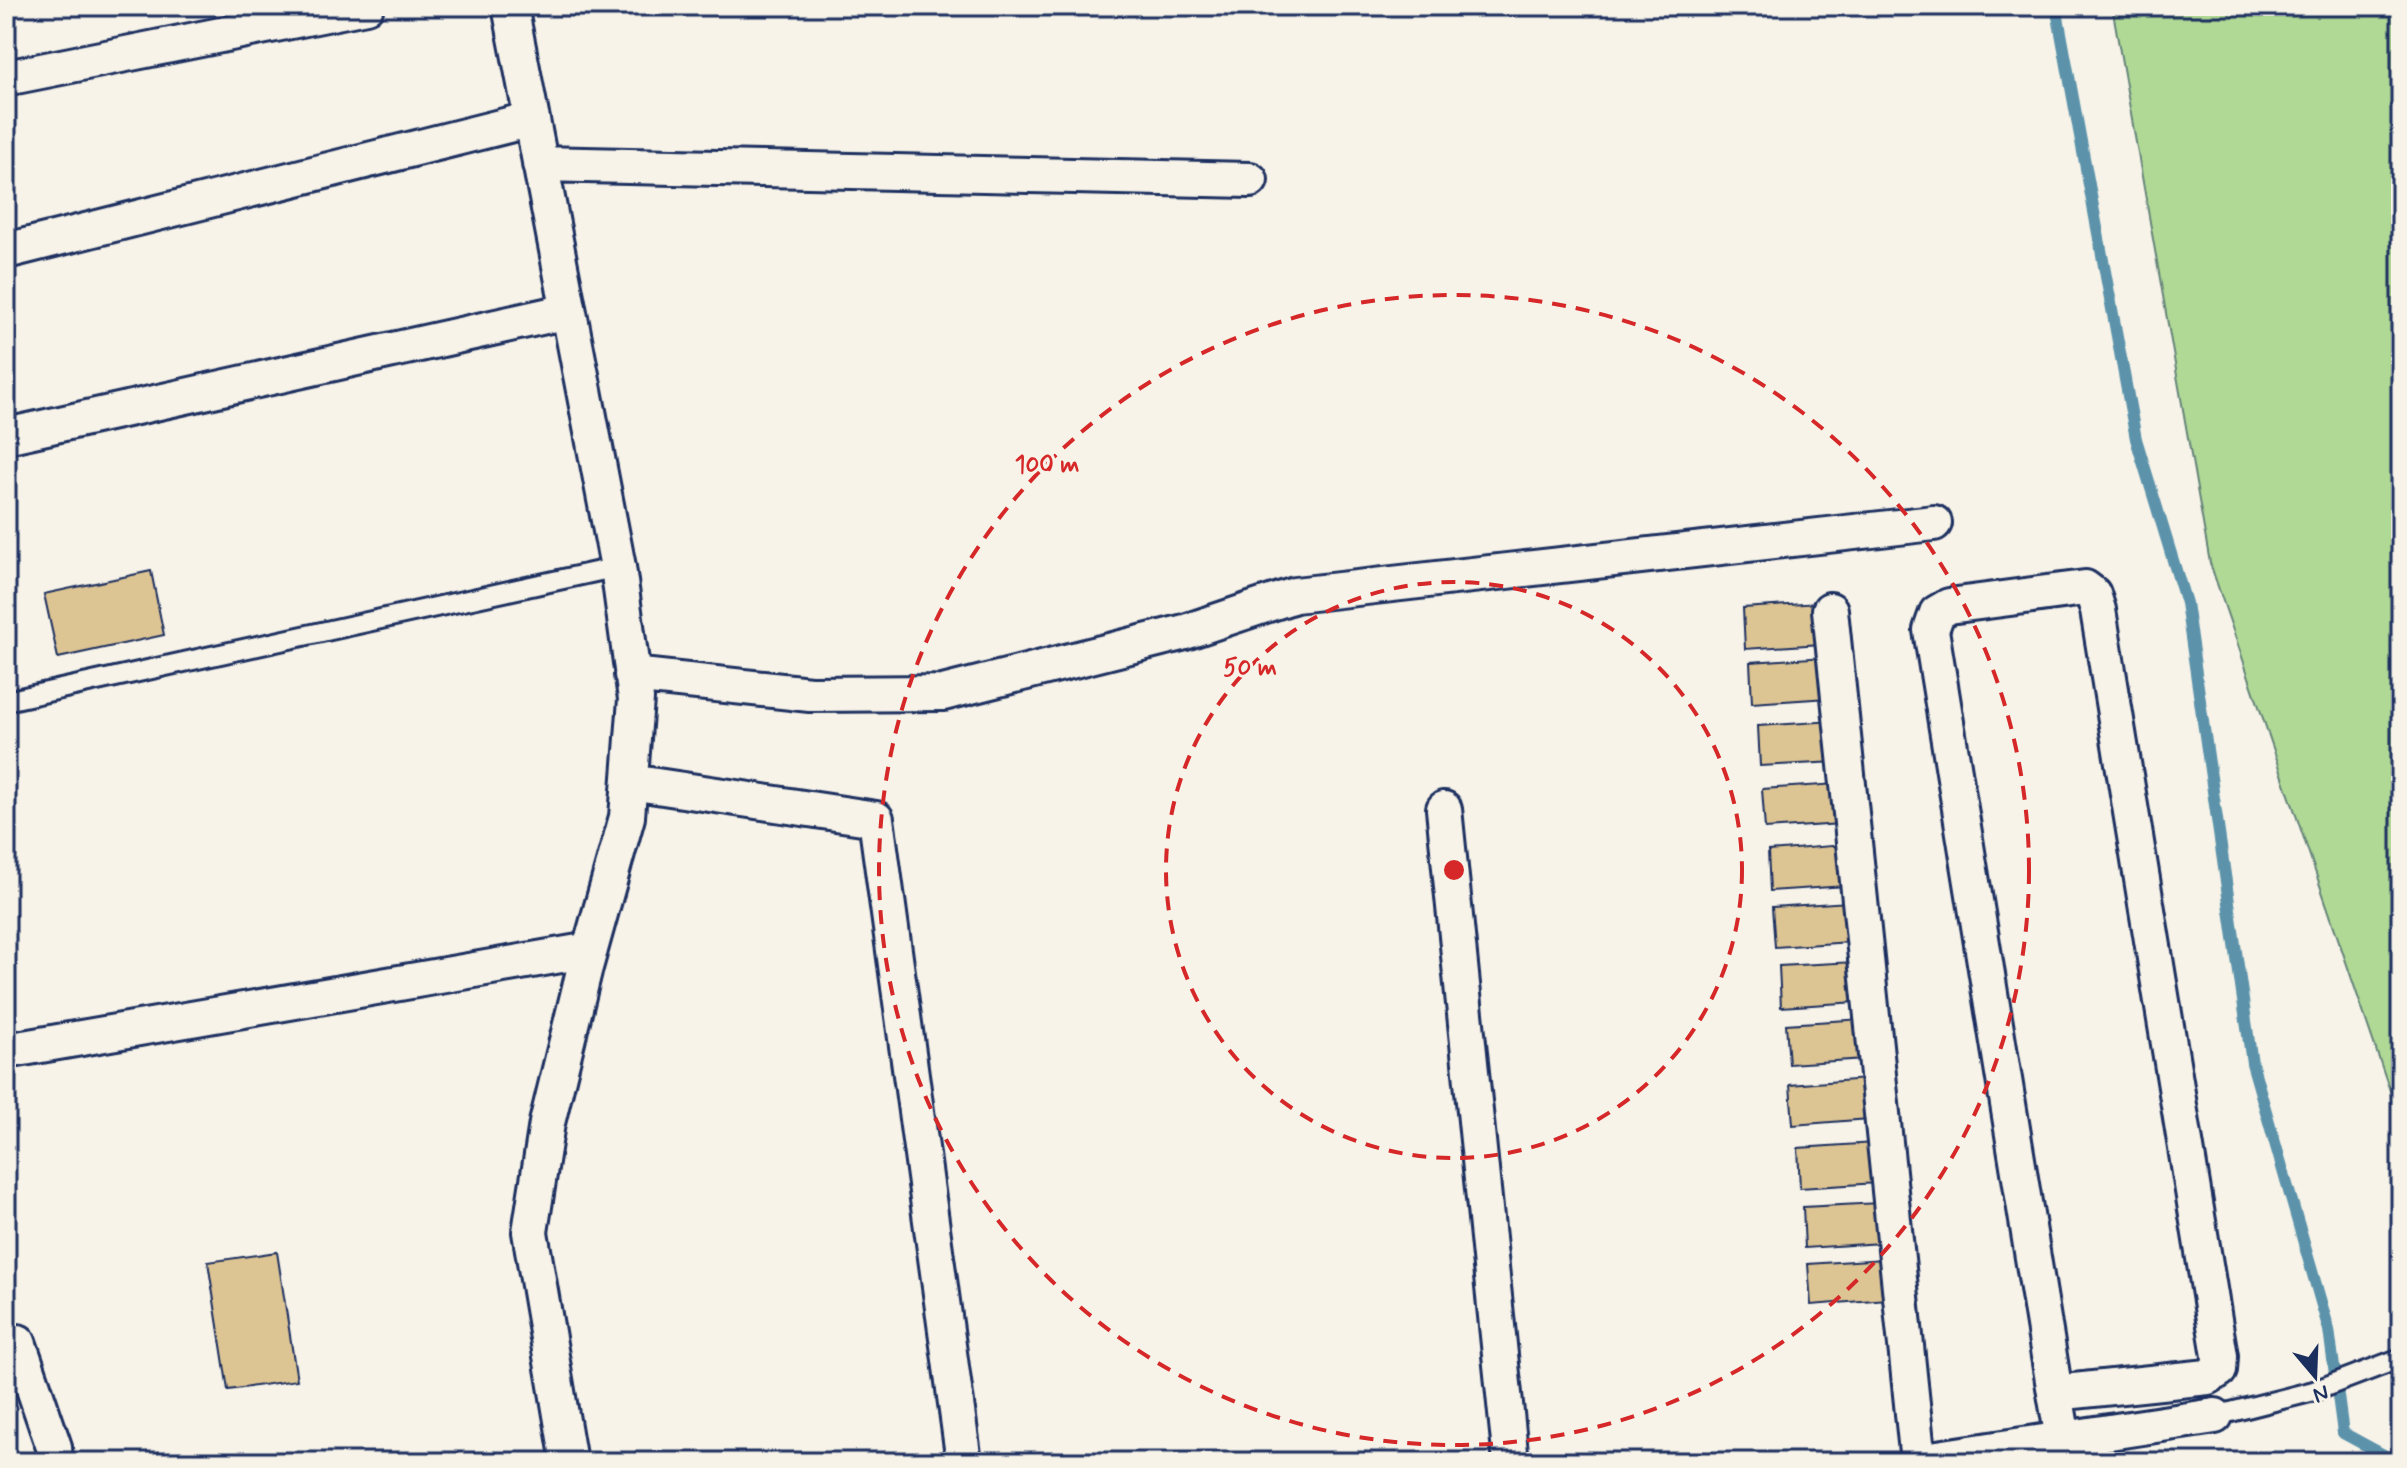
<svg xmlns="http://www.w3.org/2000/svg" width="2407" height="1468" viewBox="0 0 2407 1468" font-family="Mynerve,sans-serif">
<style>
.green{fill:#b0d995;stroke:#66847a;stroke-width:2}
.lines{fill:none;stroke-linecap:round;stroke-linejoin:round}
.stream{stroke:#5b93ab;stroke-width:12}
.building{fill:#ddc493;stroke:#1b2f5e;stroke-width:2}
.lane-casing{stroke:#1b2f5e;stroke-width:24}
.street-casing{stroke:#1b2f5e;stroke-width:40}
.lane{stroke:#f7f3e8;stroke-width:18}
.street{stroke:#f7f3e8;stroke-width:34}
.ring{fill:none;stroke:#d62828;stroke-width:4;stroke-dasharray:14 10}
.centre{fill:#d62828;stroke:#f7f3e8;stroke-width:4}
.ring-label{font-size:24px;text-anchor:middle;font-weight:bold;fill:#d62828;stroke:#f7f3e8;stroke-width:6;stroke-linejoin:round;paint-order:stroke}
</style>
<rect width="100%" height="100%" fill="#f7f3e8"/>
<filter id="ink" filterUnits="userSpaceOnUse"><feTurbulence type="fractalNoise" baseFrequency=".0125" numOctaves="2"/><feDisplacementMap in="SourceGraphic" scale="16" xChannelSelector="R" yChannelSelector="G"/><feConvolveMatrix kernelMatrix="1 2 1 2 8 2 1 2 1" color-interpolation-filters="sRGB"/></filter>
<g filter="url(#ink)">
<path class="green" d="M2112 6H2401V1123L2210 563Z"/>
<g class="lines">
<path class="stream" d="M2056 6 2136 439 2186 603 2252 1063 2329 1330 2343 1433 2391 1459 2401 1458"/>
</g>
<path class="building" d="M151 571 164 635 58 658 44 594Z
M1819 603 1821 644 1745 649 1743 608Z
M1826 657 1828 698 1752 703 1750 662Z
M1834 721 1837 762 1760 766 1758 726Z
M1838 784 1841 824 1765 829 1762 789Z
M1844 845 1846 886 1770 891 1768 851Z
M1849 902 1851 942 1775 947 1772 907Z
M1855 962 1857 1002 1781 1007 1779 966Z
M1863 1019 1865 1059 1789 1064 1786 1024Z
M1866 1079 1869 1119 1793 1125 1790 1085Z
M1874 1143 1877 1183 1800 1188 1798 1148Z
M1879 1203 1881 1243 1805 1248 1803 1207Z
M277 1252 297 1380 228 1390 208 1262Z
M1884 1259 1887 1299 1811 1305 1808 1264Z"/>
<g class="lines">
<defs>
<path id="lane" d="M6 701 618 567
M2215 1416 2314 1391 2401 1358"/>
<path id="street" d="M510 6 618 567 636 699 627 817 584 971 547 1123 530 1232 569 1462
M6 78 366 6
M540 164 1250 180
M6 251 532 119
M6 436 568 311
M1830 610 1918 1462
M632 675 810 694 943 693 1185 632 1295 595 1934 523
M630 782 876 819 964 1462
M1444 809 1511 1462
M6 1051 590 950
M6 1344 18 1342 54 1447 55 1462
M2055 1393 2208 1377 2219 1370 2220 1356 2098 610 2093 594 2085 588 1949 606 1937 613 1931 630 2055 1393 2063 1439
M1918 1461 2215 1416"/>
</defs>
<use href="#lane" class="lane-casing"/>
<use href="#street" class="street-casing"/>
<use href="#lane" class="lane"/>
<use href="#street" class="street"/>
</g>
</g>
<g class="ring">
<circle cx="1454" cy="870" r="288"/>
<circle cx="1454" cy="870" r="575"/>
</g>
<circle cx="1454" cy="870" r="12" class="centre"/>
<g class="ring-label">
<text x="1047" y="472">100 m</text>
<text x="1250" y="675">50 m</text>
</g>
<rect width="2407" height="1468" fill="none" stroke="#f7f3e8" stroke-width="32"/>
<rect x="16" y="16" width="2375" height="1436" fill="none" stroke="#1b2f5e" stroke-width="3" filter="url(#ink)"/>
<g transform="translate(2315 1376) rotate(161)" stroke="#f7f3e8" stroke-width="6" paint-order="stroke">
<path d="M0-6L14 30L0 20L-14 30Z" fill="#1b2f5e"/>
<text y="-12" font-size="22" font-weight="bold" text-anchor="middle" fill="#1b2f5e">N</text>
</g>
</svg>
